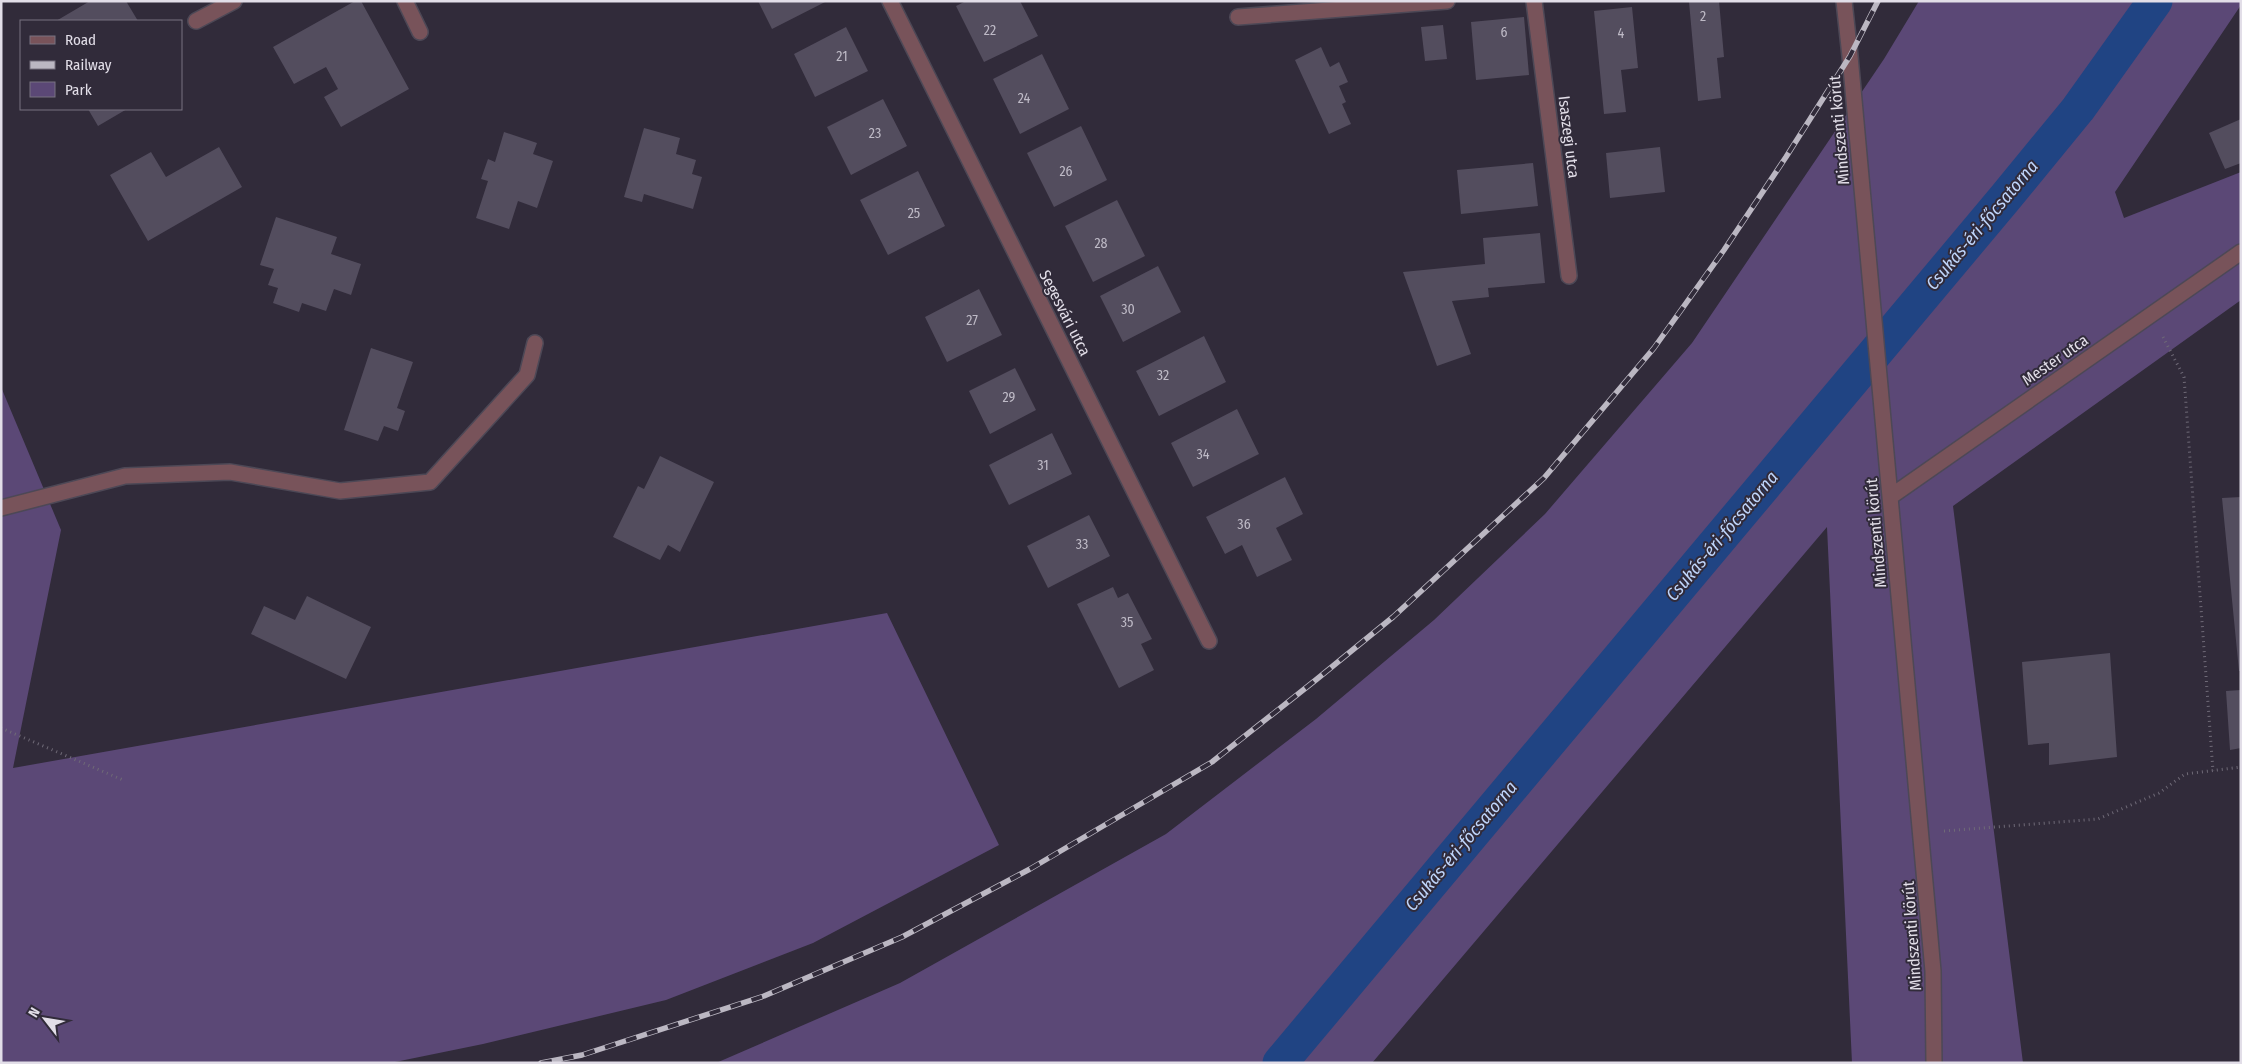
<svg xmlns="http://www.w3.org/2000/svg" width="2242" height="1064" viewBox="0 0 2242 1064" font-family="'Fira Sans Condensed',sans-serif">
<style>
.green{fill:#5b4876}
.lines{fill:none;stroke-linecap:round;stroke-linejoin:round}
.canal{stroke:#204483;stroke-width:35}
.building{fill:#534d5e}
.minor-casing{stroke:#4d4856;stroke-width:18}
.path{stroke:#6f6a77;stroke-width:3;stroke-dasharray:1 4;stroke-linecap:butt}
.minor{stroke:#78535a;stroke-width:15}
.rail-casing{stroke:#bbb7c2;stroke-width:5.5}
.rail{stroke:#312b3a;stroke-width:4;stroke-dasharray:11;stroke-linecap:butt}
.labels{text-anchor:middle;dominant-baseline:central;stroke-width:4;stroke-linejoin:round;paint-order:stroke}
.number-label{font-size:14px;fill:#bebac6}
.street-label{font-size:16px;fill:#e2dee8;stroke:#312b3a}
.water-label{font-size:18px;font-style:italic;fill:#bfd5fb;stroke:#312b3a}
</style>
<rect width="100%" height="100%" fill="#312b3a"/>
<path class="green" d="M1919 1H2241V5L2115 192 2124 218 2241 172V300L1953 506 2023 1063H1852L1827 527 1372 1063H716L900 983 1166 834 1316 719 1434 620 1545 514 1692 343 1884 59Z
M1 387 61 530 13 768 887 613 999 845 813 943 666 1000 483 1044 390 1063H1Z"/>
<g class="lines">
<path class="canal" d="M1280 1063 2005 198 2078 109 2155 1"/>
</g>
<path class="building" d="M90 1H126L138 21H56Z
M355 1H361L409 89 341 127 324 97 338 89 326 67 294 84 273 47Z
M758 1H827L772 29Z
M966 1H1020L1038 36 984 62 956 6Z
M1719 1 1724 57 1717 58 1721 98 1698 101 1689 2Z
M1632 7 1638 68 1621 70 1626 112 1604 114 1594 11Z
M1524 17 1529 75 1476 80 1471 22Z
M1443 25 1447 59 1425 61 1421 27Z
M846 27 868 71 815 97 794 54Z
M1321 47 1330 67 1339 62 1348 82 1339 86 1346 102 1342 104 1351 124 1329 134 1295 60Z
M1042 54 1069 109 1020 134 993 79Z
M883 99 907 146 851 175 827 127Z
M88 109H127L98 126Z
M2241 119V163L2225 169 2209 133Z
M1081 126 1107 180 1054 207 1027 153Z
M644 128 680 138 676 154 696 160 692 174 702 177 693 209 644 194 642 202 624 197Z
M504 132 537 143 533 154 553 161 537 208 518 201 509 229 476 218 488 181 481 179 488 159 495 162Z
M219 147 242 187 148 241 110 175 151 152 166 177Z
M1660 147 1665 192 1610 198 1606 153Z
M1533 163 1538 206 1461 214 1457 170Z
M918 171 945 226 888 255 860 200Z
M1117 200 1145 256 1093 282 1065 226Z
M276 217 337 237 331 254 361 264 351 295 334 289 326 311 302 303 299 312 273 303 278 288 268 285 274 269 260 265Z
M1540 233 1545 283 1488 288 1489 297 1452 301 1471 354 1437 366 1403 272 1485 264 1483 238Z
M1158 266 1181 312 1123 342 1100 296Z
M979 289 1002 335 947 362 925 317Z
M1204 336 1226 382 1159 416 1136 371Z
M371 348 413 362 397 408 405 411 398 431 384 426 378 441 344 430Z
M1015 368 1036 410 990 434 969 391Z
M1237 409 1259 454 1193 487 1171 443Z
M1052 433 1072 474 1009 505 989 465Z
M660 456 714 482 680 552 668 545 660 560 613 537 638 486 644 489Z
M1285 477 1303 514 1276 528 1292 560 1257 577 1242 545 1225 554 1206 517Z
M2241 497V671H2239L2222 498Z
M1089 515 1110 556 1048 588 1027 546Z
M1113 587 1118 598 1128 593 1152 639 1141 644 1154 670 1119 688 1077 604Z
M307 596 371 627 346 679 251 634 264 606 295 620Z
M2110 653 2117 757 2049 765V743L2028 745 2022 662Z
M2241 690V748L2230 750 2226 691Z"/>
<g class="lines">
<defs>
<path id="minor" d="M405 1 420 32
M890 1 1209 641
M1534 1 1569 276
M1844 1 1850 56 1933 971 1934 1063
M1238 17 1447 1
M196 21 234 1
M1890 497 2241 252
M1 508 125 476 230 472 340 491 430 482 527 375 535 343"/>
</defs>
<use href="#minor" class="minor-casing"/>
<path class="path" d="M2163 337 2184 377 2213 771
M1 728 123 780
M1944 831 2098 819 2159 793 2185 774 2241 767"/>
<use href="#minor" class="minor"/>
<defs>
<path id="rail" d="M541 1063 582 1055 764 996 902 937 1030 869 1212 762 1317 679 1393 617 1544 478 1654 348 1724 250 1786 157 1850 56 1878 1"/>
</defs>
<use href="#rail" class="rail-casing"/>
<use href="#rail" class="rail"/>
</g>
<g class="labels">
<g class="number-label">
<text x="1703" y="16">2</text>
<text x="990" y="30">22</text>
<text x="1504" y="32">6</text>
<text x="1621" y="33">4</text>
<text x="842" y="56">21</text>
<text x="1024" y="98">24</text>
<text x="875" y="133">23</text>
<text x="1066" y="171">26</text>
<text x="914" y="213">25</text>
<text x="1101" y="243">28</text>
<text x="1128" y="309">30</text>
<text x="972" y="320">27</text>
<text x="1163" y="375">32</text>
<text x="1009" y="397">29</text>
<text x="1203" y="454">34</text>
<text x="1043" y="465">31</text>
<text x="1244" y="524">36</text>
<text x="1082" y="544">33</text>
<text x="1127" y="622">35</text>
</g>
<g class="street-label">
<text transform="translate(1839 130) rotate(-95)">Mindszenti körút</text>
<text transform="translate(1569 137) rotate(83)">Isaszegi utca</text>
<text transform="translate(1065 313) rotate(63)">Segesvári utca</text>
<text transform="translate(2055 360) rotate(-35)">Mester utca</text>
<text transform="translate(1876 533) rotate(-95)">Mindszenti körút</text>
<text transform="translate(1912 936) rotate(-94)">Mindszenti körút</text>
</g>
<g class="water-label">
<text transform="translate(1982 225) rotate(-50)">Csukás-éri-főcsatorna</text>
<text transform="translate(1722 536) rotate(-50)">Csukás-éri-főcsatorna</text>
<text transform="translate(1461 846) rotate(-50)">Csukás-éri-főcsatorna</text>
</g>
</g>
<rect width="2242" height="1064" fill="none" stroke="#e2dee8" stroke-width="5"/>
<rect x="20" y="20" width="162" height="90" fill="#312b3a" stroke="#787380"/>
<rect x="30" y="36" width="25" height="8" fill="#78535a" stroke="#787380"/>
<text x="65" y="45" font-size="15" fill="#e2dee8">Road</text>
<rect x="30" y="61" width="25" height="8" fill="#bbb7c2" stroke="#787380"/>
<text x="65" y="70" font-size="15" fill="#e2dee8">Railway</text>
<rect x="30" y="82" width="25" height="15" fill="#5b4876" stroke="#787380"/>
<text x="65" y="95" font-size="15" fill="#e2dee8">Park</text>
<g transform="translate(45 1019) rotate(301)" stroke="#312b3a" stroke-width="4" paint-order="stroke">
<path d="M0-4L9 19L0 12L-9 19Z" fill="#e2dee8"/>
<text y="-8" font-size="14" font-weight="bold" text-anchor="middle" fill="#e2dee8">N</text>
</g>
</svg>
